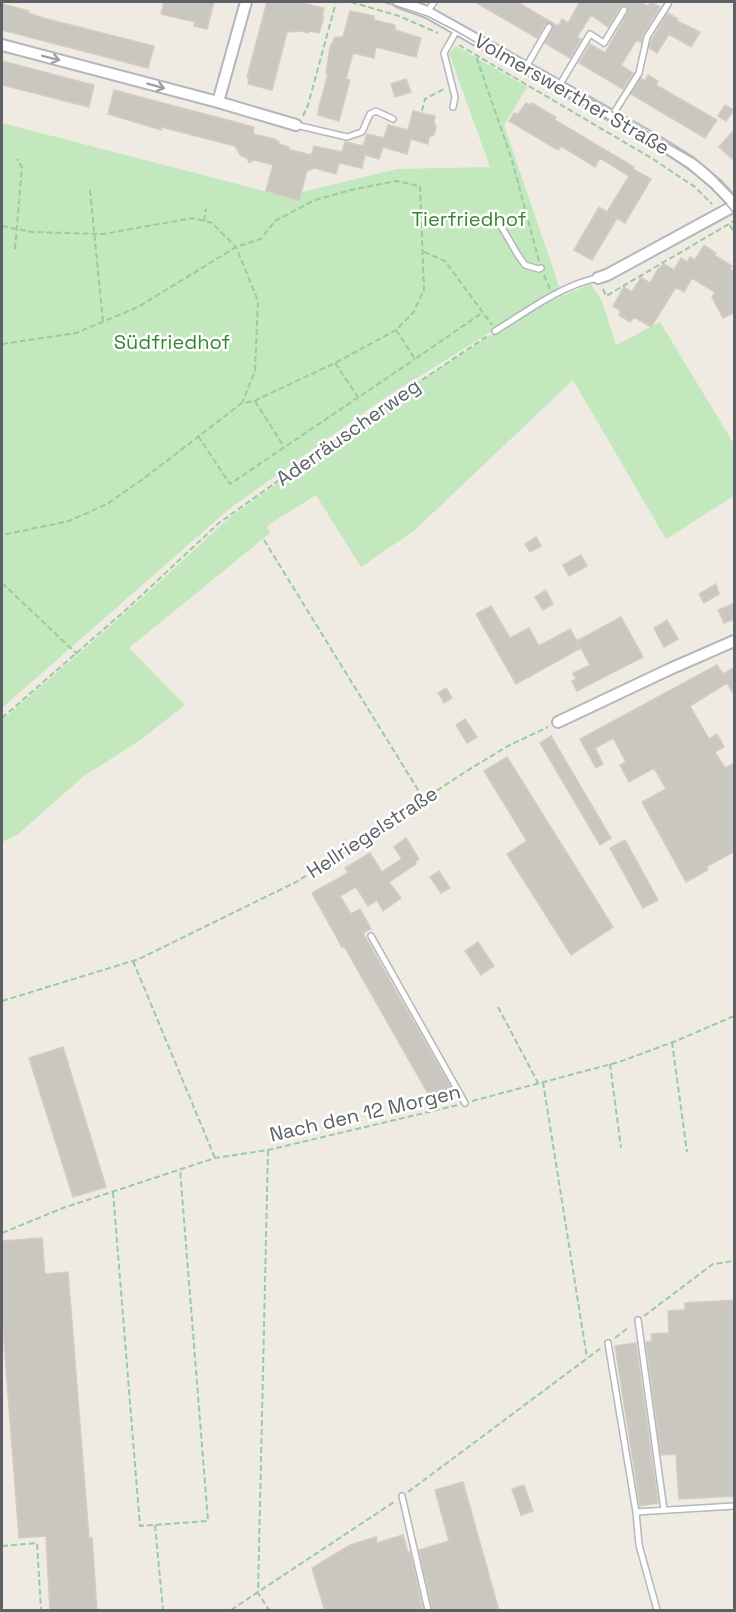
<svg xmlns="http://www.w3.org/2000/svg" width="736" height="1612" viewBox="0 0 736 1612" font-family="'Space Grotesk',sans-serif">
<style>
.green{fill:#c3e8be}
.building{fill:#cac6c0;stroke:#d4ccc1;stroke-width:1.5}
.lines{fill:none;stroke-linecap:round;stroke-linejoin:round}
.lane-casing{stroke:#b4b7bb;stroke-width:8}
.street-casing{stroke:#b4b7bb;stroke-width:14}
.path{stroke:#99cba1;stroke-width:2;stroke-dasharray:6 3;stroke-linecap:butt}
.lane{stroke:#fff;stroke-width:5}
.street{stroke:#fff;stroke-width:10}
.tram{stroke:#b3b4b5;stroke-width:1.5}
.oneway{stroke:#9da0a3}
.labels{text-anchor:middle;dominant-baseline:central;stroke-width:5;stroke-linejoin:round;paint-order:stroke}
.street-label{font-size:20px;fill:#5b6165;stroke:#fff}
.park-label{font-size:20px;fill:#378631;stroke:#fff}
</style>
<rect width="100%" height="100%" fill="#efebe3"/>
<path class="green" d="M456 46 527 87 504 125 560 289 383 399 229 509 2 708V123L299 200 302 192 397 169 490 167 449 53Z
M591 284 602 301 616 345 660 322 734 444V496L666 539 573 380 415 530 361 567 316 495 267 526 270 533 129 648 185 705 139 741 84 776 17 835 2 842V720L130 609 229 518 413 386 496 332 553 300Z"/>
<path class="building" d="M164 2H214L207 29 194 26 195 22 161 14Z
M267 2H297L324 8 322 16 324 17 319 33 309 31 308 33 301 31 287 32 272 90 248 84 249 78 247 77Z
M475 2H517L558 26 562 19 568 23 580 2H640L648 6 651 2 660 7 643 34 641 43 637 40 634 44 621 65 633 73 623 89 579 63 590 44 605 53 628 12 626 6 620 7 608 27 591 15 577 37 581 39 570 58 545 43 553 29 552 23 545 24 537 38Z
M2 4 29 11 28 13 43 18 154 46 148 68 2 30Z
M350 11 374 16V20L395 25V30L421 38 416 57 376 47 374 58 353 53 346 79 350 80 339 121 318 115 319 107 328 74H326L330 47 335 37H343Z
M668 13 678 19 677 21 700 32 691 47 669 34 657 53 649 48 652 39Z
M2 61 94 85 89 107 2 85Z
M648 75 658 81 656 85 717 120 705 138 631 94 641 78 645 81Z
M406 79 411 92 395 97 391 84Z
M114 90 254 127 253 134 274 139 279 142V144L289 147 288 149 311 155 314 146 342 152 345 142 363 146 367 134 384 138 388 125 408 130 413 111 435 116 434 122 436 127 434 135 429 137 428 144 411 139 407 154 383 147 379 159 365 155 362 168 339 163 336 174 314 168 307 171 299 200 266 191 273 165 254 160 249 163 247 158 241 156 235 146 161 127V130L108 114Z
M526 103 531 105 532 103 556 117 555 120 634 167 633 169 651 179 625 223 617 218 592 260 574 250 599 207 607 212 629 176 600 158 595 167 561 146 558 150 509 121 514 113 518 114Z
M725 105 734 110 726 121 718 116Z
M735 129V161L719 147Z
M704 245 716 253 714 255 732 266 730 269 735 272V312L723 318 712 297 715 292 692 278 684 292 676 287 651 327 634 317 630 322 619 315 621 311 613 306 624 287 632 292 641 277 650 283 658 269 664 264 674 270 681 258 687 262 690 257 695 260Z
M536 537 541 546 530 552 525 544Z
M581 555 587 566 569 576 563 565Z
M716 584 719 594 704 603 699 594Z
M546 590 553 604 543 610 535 597Z
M735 603V619L724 623 718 610Z
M491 606 510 638 529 628 539 646 570 629 577 641 621 617 643 657 577 691 572 681 576 679 573 673 590 665 577 641 581 648 516 684 476 614Z
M667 620 678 639 664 647 654 628Z
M717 665 723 674 735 667V696L727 683 690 706 709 739 717 734 724 747 715 752 725 768 735 763V851L706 867 708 870 686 882 642 802 666 789 654 768 629 782 620 765 626 762 613 738 595 748 603 764 596 768 580 739Z
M446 688 452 698 444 703 438 693Z
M465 719 477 737 467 743 456 725Z
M551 736 611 838 600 845 540 743Z
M507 757 613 927 571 955 507 854 527 841 484 771Z
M406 838 419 859 415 862 416 864 389 882 401 898 383 911 377 900 368 906 356 887 340 896 351 914 360 909 371 929 363 933 455 1095 435 1106 344 946 342 947 312 893 348 873 345 868 370 853 382 872 402 859 394 847Z
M625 840 658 900 643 908 610 848Z
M439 871 450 888 441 893 430 877Z
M478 942 494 966 481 975 465 951Z
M63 1047 106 1187 73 1197 29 1058Z
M42 1238 45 1274 68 1272 89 1538H92L97 1611H50L46 1536 19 1538 2 1316V1241Z
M735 1300V1496L679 1499 676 1454 661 1455 646 1342 652 1341 651 1334 669 1333 668 1311 685 1310V1303Z
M636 1343 658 1503 640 1506 615 1346Z
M463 1482 499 1611H433L419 1550 449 1541 435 1490Z
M524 1485 533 1511 521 1515 512 1489Z
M403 1535 408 1553 410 1552 423 1611H325L312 1568 350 1545 376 1537 377 1543Z"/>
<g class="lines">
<defs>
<path id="lane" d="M427 12 434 2
M526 67 549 27
M559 86 590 34 604 43 624 10
M453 107 455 97 444 53 457 30
M612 116 639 73 647 37 668 4
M296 125 347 137 362 132 370 114 376 111 393 119
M495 216 518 255 525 265 539 269 541 268
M495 331C528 311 560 286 597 278
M371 936 465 1103
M638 1320 664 1510
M608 1343 636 1512
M402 1496 428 1610
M657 1610 639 1545 636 1512 734 1506"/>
<path id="street" d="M246 2 218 102 296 125
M399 2 427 12 653 139 691 163 716 184 734 203
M2 45 218 102
M598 278 607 275 734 206
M558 722 670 669 734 641"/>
</defs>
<use href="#lane" class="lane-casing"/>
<use href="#street" class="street-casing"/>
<path class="path" d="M351 2 399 16 438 33
M459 45 653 159 695 187 712 204
M478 58 477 59 512 160 539 261
M422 111 425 99 444 89
M303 116 308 105 336 2
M90 190 103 322
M204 221 206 209
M730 225 734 233
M2 226 32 232 103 234 193 218 212 223 236 247 258 301 255 371 242 403
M15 249 22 167 17 159
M424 252 445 261 492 325
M544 275 550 289
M603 289 606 296 734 221
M396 330 415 359 482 313
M2 344 76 333 138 307 236 247 261 239 275 221 315 200 351 190 396 181 420 186 424 290 413 313 396 330 335 363 254 401 242 403 143 479 107 504 69 521 2 535
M335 363 358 397
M255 401 284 447
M198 436 230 484 415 359
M264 540 423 798
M2 583 77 654
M2 718 128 608 219 523 386 404 489 335
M133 961 215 1158
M2 1001 139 959 296 882 360 842 465 772 508 746 548 727
M498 1007 538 1083
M672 1042 687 1152
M610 1064 621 1148
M543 1082 587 1358
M472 1101 619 1062 676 1041 734 1016
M268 1150 258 1593 269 1610
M113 1192 140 1526 208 1521 180 1169
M2 1233 63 1208 215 1158 268 1150 458 1105
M644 1316 713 1264 734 1261
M615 1338 629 1327
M408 1492 601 1348
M155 1525 163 1610
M2 1546 37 1543 41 1610
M231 1610 394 1502"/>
<use href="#lane" class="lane"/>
<use href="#street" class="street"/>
<path class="tram" d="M384 2 427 16 456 31C505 59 554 88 603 116 651 144 699 169 734 213
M583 95 693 158 708 169 734 196"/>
</g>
<defs><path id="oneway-shaft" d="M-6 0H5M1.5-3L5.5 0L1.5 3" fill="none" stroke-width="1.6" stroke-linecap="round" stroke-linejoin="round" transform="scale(1.5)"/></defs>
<g class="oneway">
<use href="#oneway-shaft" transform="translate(51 58) rotate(14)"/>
<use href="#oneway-shaft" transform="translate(156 86) rotate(15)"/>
</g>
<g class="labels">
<g class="street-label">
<text transform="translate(572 94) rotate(30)">Volmerswerther Straße</text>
<text transform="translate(348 432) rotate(-35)">Aderräuscherweg</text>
<text transform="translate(372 832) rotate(-33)">Hellriegelstraße</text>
<text transform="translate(365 1113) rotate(-13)">Nach den 12 Morgen</text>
</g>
<g class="park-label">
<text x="469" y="219">Tierfriedhof</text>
<text x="172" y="342">Südfriedhof</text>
</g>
</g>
<rect width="736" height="1612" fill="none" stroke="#5b6165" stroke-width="6"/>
</svg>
